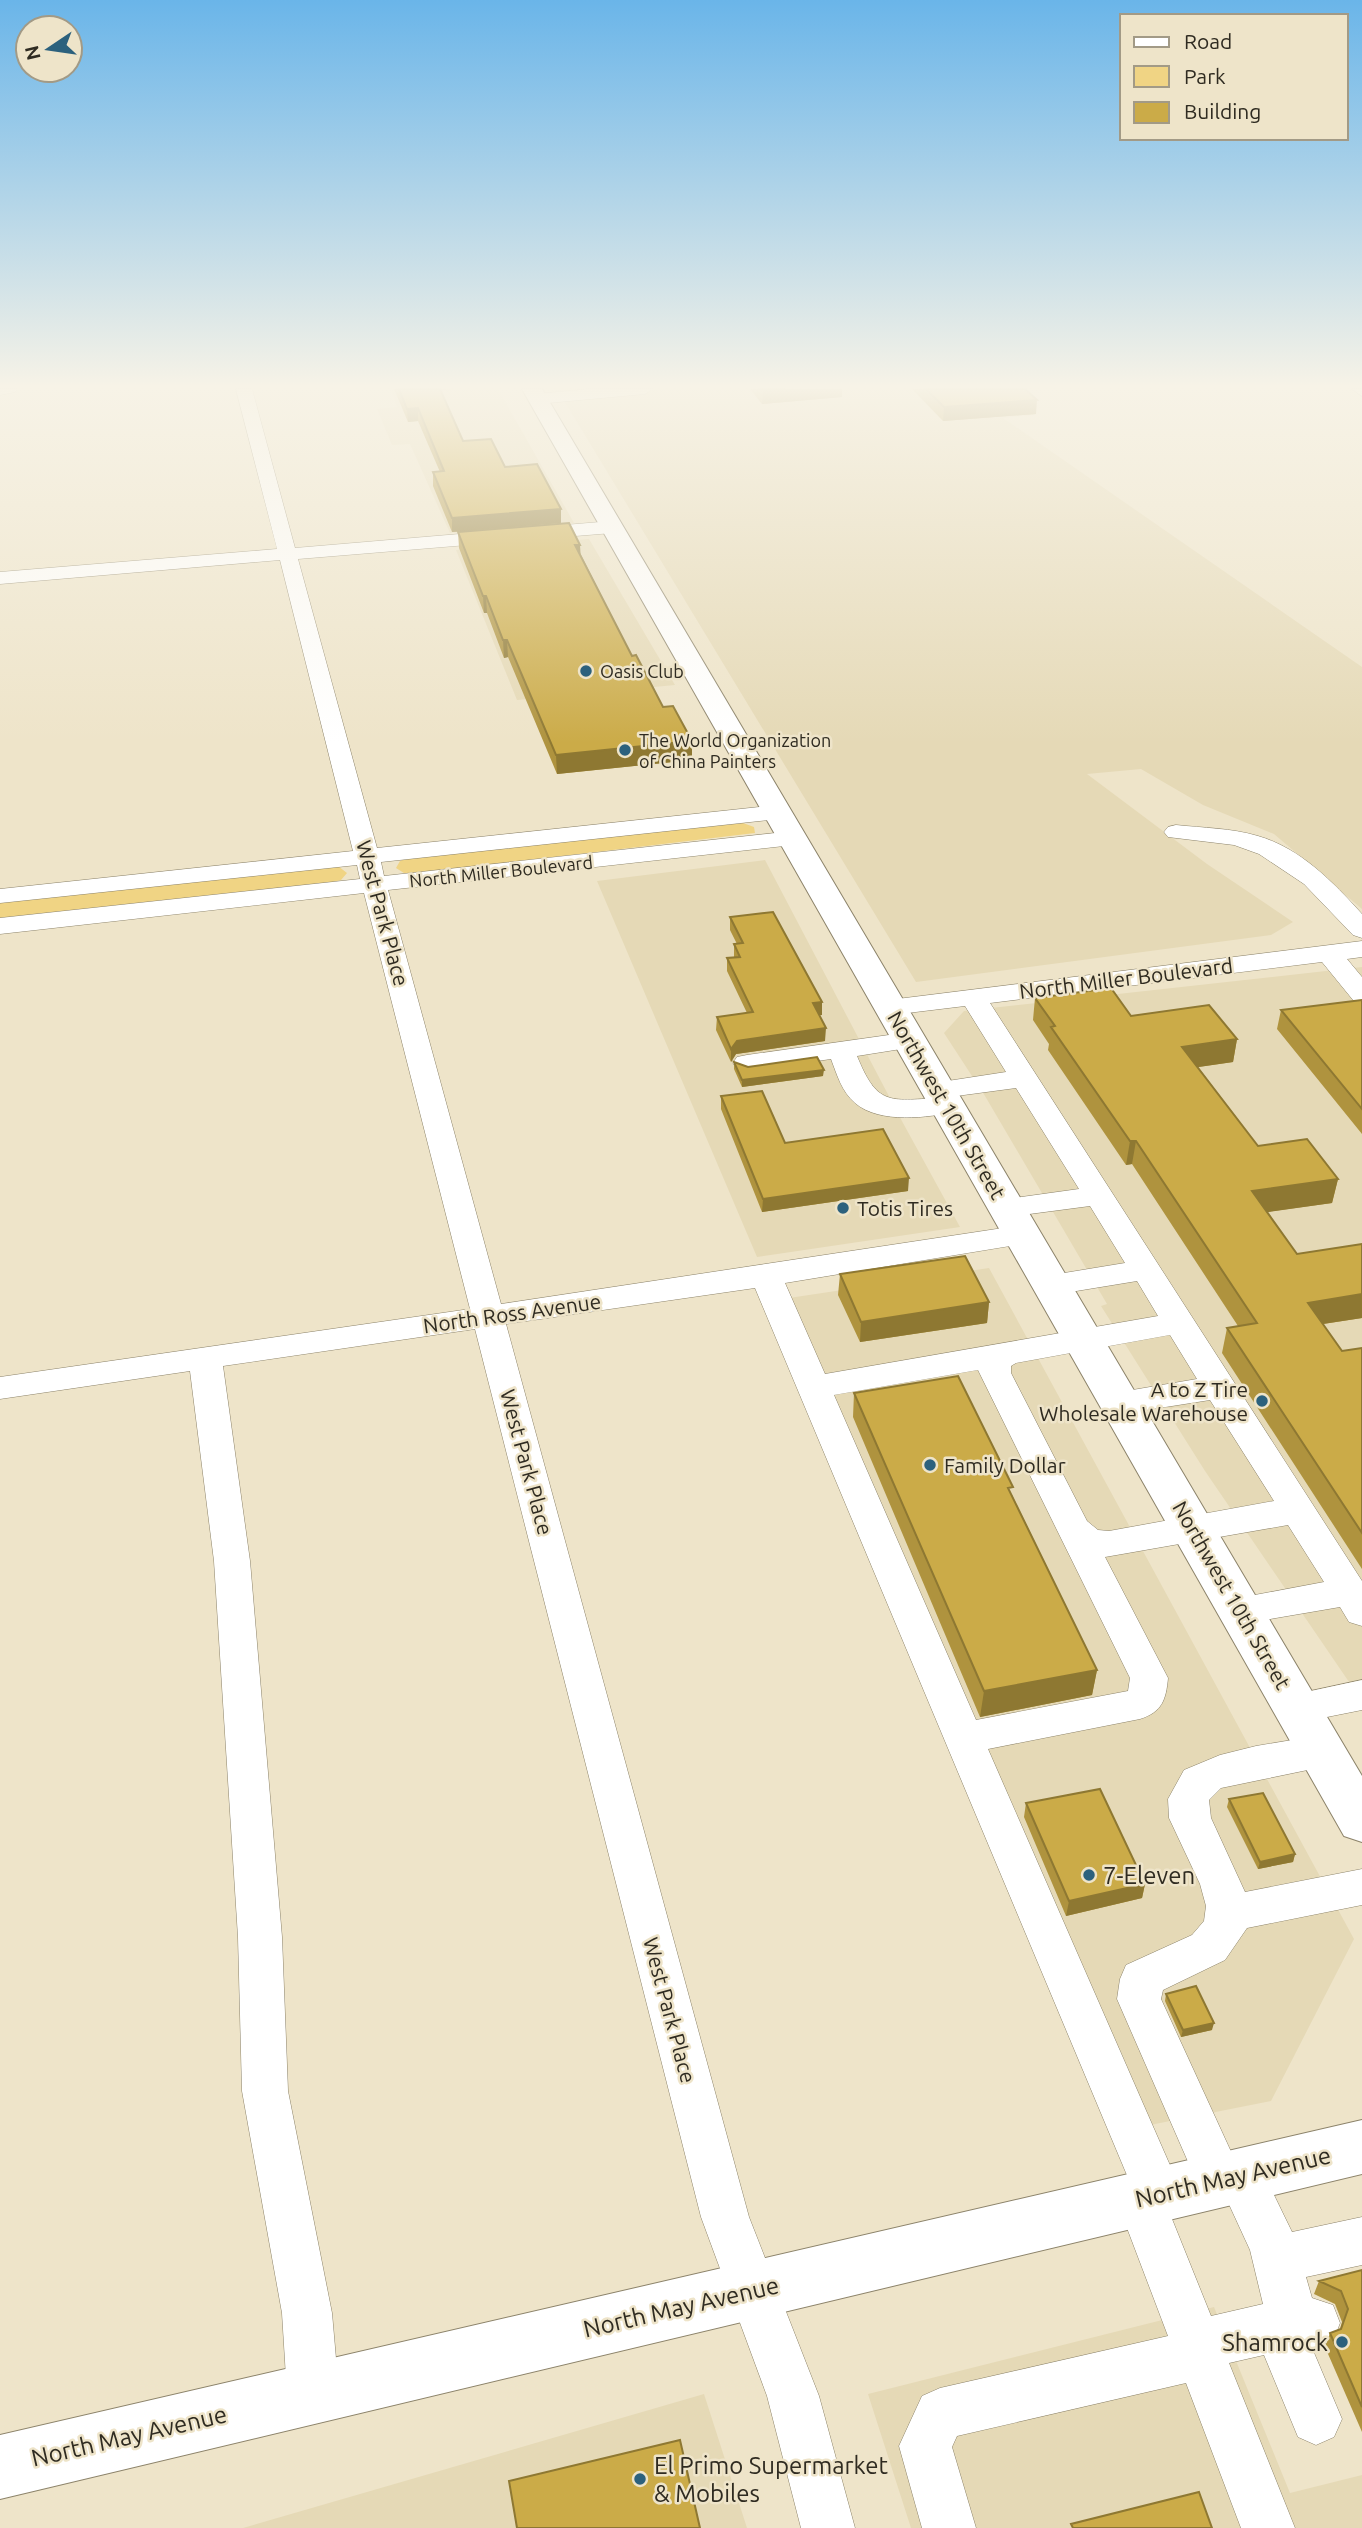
<svg xmlns="http://www.w3.org/2000/svg" width="1362" height="2528" viewBox="0 0 1362 2528" font-family="Ubuntu,sans-serif">
<style>
.built{fill:#e5d9b6}
.green{fill:#f0d484}
.lines{fill:none;stroke-linecap:round;stroke-linejoin:round}
.minor-casing{stroke:#8c836a;stroke-width:1}
.major-casing{stroke:#8c836a;stroke-width:2}
.minor{fill:#fff;fill-rule:evenodd}
.major{fill:#fff;fill-rule:evenodd}
.wall{fill:#af933e}
.shaded-wall{fill:#8e7832}
.building{fill:#cbab48;stroke:#8e7832;stroke-width:2}
.poi-dot{fill:#2c617d;stroke:#eee4c9;stroke-width:2.5}
.labels{text-anchor:middle;dominant-baseline:central;stroke-width:5;stroke-linejoin:round;paint-order:stroke}
.far-poi-label{font-size:18px;fill:#2f2b21;stroke:#eee4c9;text-anchor:start}
.far-street-label{font-size:18px;fill:#2f2b21;stroke:#eee4c9}
.street-label{font-size:21px;fill:#2f2b21;stroke:#eee4c9}
.poi-label{font-size:21px;fill:#2f2b21;stroke:#eee4c9;text-anchor:start}
.near-poi-label{font-size:24px;fill:#2f2b21;stroke:#eee4c9;text-anchor:start}
.near-street-label{font-size:24px;fill:#2f2b21;stroke:#eee4c9}
</style>
<rect width="100%" height="100%" fill="#eee4c9"/>
<path class="built" d="M391 389H498L574 523 450 533 410 444 392 445 377 409 397 407Z
M557 389H1008L1035 415 1003 418 1362 667V909L1274 834 1203 805 1141 769 1087 774 1207 864 1293 922 1271 935 916 982Z
M589 539 675 685 517 700 456 550Z
M765 860 903 1123 960 1227 757 1257 597 881Z
M1362 967V1701L1205 1471 1101 1306 1107 1304 985 1096 944 1033 964 1011Z
M989 1268 1354 1939 1271 2101 1150 2125 789 1298Z
M1214 2307 1290 2493 1362 2475V2528H911L868 2394Z
M704 2394 747 2528H243Z"/>
<path class="green" d="M743 823 754 827 755 833 411 874 404 873 396 868 400 861 407 858Z
M338 866 347 873 341 880 333 882 0 918V902Z"/>
<g class="lines">
<defs>
<path id="minor" d="M0 389H17L15 392 0 395Z
M236 389H252L295 548 612 521 621 527 612 533 298 559 377 848 778 805 786 807 790 812 786 817 778 819 381 862 384 876 793 831 801 833 805 838 801 843 793 845 388 890 501 1304 1023 1225 1034 1228 1038 1235 1034 1242 785 1283 825 1374 1158 1316 1137 1281 1052 1295 1041 1292 1036 1285 1041 1278 1052 1275 1125 1263 1090 1206 1007 1217 996 1215 992 1208 996 1201 1007 1199 1079 1189 1016 1088 949 1097 957 1099 961 1105 957 1111C929 1118 879 1124 855 1103 842 1092 837 1075 831 1059L747 1071 737 1069 733 1063 737 1057 747 1055 910 1032 920 1034 924 1040 920 1046 857 1056C876 1102 886 1102 934 1098L928 1096 924 1090 928 1084 1006 1072 965 1006 891 1015 881 1013 878 1007 881 1001 1362 941V957L1347 959 1362 977V1002L1353 1000 1322 962 990 1003 1362 1581V1626L1349 1622 1340 1607 1241 1624 1228 1620 1222 1610 1228 1600 1324 1582 1288 1525 1105 1557 1168 1678C1166 1700 1162 1712 1140 1719L988 1749 1183 2195 1176 2211 1170 2214 1211 2316 1263 2304 1250 2250 1227 2200 1220 2203 1203 2196 1117 1999 1120 1979 1126 1965 1192 1935 1204 1921 1206 1906 1200 1884 1169 1818 1168 1799 1184 1770 1220 1755 1256 1746 1322 1735 1336 1740 1342 1751 1336 1762 1322 1767 1221 1788 1209 1800 1211 1818 1245 1892 1362 1869V1905L1247 1928 1225 1960 1163 1990 1161 1999 1233 2156 1240 2153 1257 2160 1292 2232 1362 2217V2265L1306 2277 1312 2298 1333 2305 1340 2323 1333 2341 1312 2348 1342 2419 1334 2437 1316 2445 1298 2437 1264 2355 1229 2363 1295 2528H1241L1186 2383 957 2436 952 2447 976 2528H922L899 2446 922 2396 940 2388 1168 2336 1116 2199 1123 2183 1129 2180 755 1288 506 1324 749 2217 819 2396 855 2528H801L767 2396 701 2217 475 1329 223 1366 250 1561 282 1937 288 2091 332 2313 339 2393 331 2411 313 2419 295 2411 287 2393 282 2313 242 2091 238 1937 214 1561 190 1371 0 1399V1377L470 1309 364 893 0 934V918L360 879 357 865 0 903V889L353 851 280 560 0 584V572L277 549ZM1170 1335 1197 1379 1109 1394 1104 1402 1109 1410 1121 1414 1210 1400 1274 1501 1109 1531 1098 1530 1087 1521 1011 1373V1366L1016 1363ZM978 1370 1130 1678 1128 1691 976 1720 834 1395Z
M590 389H653L645 394 537 404 529 399 537 394Z
M1352 389H1362V396Z
M1176 825C1203 828 1231 828 1258 836 1300 848 1333 882 1362 914V938L1353 935 1304 884 1259 854 1234 845 1168 837 1164 832 1168 827Z
M1362 1680V1710L1297 1723 1283 1719 1277 1708 1283 1697Z"/>
<path id="major" d="M522 389H542L1362 1776V1842L1344 1836Z
M1362 2120V2174L0 2499V2435Z"/>
</defs>
<use href="#minor" class="minor-casing"/>
<use href="#major" class="major-casing"/>
<use href="#minor" class="minor"/>
<use href="#major" class="major"/>
</g>
<path class="wall" d="M394 389H455L440 390 463 441 505 467 561 509V523L452 532 433 486V472H440L418 421 408 422Z
M750 389H842V397L762 404Z
M912 389H1025L1036 414 943 421Z
M458 532 581 555 632 656 663 707 692 741V760L557 774 508 657 504 658 487 613H484L459 548Z
M730 917 822 1015H819L825 1041 736 1054 731 1062 716 1030 717 1017 747 1013 727 971V958H734V944H737L730 930Z
M1035 998 1131 1016 1237 1039 1233 1062 1198 1067 1258 1146 1338 1179 1332 1203 1267 1212 1297 1254 1362 1244V1318L1323 1324 1342 1351 1362 1348V1569L1222 1353 1227 1328 1238 1326 1132 1164 1126 1165 1048 1050 1049 1044 1033 1020Z
M1362 1000V1134L1277 1029 1281 1010Z
M734 1062 748 1067 823 1076 742 1087 734 1069Z
M721 1096 785 1143 908 1191 762 1212 721 1109Z
M840 1274 989 1302 987 1323 860 1342 838 1295Z
M854 1393 1012 1495 1097 1670 1092 1695 980 1717 853 1417Z
M1229 1799 1295 1854 1293 1862 1258 1869 1227 1807Z
M1026 1803 1145 1884 1142 1898 1066 1916 1024 1817Z
M1166 1994 1212 2030 1181 2037 1165 2001Z
M1362 2270V2432L1325 2347 1330 2333 1340 2329 1342 2322 1335 2304 1314 2294 1319 2281Z"/>
<path class="shaded-wall" d="M785 389H842V397L762 404 763 391Z
M1037 400 1036 414 943 421 944 407Z
M418 408V421L408 422 407 409Z
M561 509V523L452 532V518Z
M575 545H580L581 561Z
M483 596H486L487 613H484Z
M503 640H507L508 657 504 658Z
M692 741V760L557 774 556 755Z
M822 1002V1015L812 1016 813 1003Z
M826 1028 825 1041 736 1054 731 1062V1049L737 1041Z
M1237 1039 1233 1062 1178 1070 1182 1047Z
M824 1070 823 1076 742 1087V1080Z
M1130 1141H1136L1132 1164 1126 1165Z
M909 1178 908 1191 762 1212 763 1199Z
M1338 1179 1332 1203 1247 1215 1252 1191Z
M1362 1294V1318L1303 1327 1308 1303Z
M989 1302 987 1323 860 1342 861 1322Z
M1097 1670 1092 1695 980 1717 984 1691Z
M1295 1854 1293 1862 1258 1869 1260 1862Z
M1145 1884 1142 1898 1066 1916 1069 1901Z
M1214 2023 1212 2030 1181 2037 1183 2030Z"/>
<path class="building" d="M399 389H440L463 441 491 439 505 467 537 464 561 509 452 518 433 472 444 471 418 408 407 409Z
M761 389H785L763 391Z
M926 389H1025L1037 400 944 407Z
M569 523 580 545H575L632 656 636 655 663 707 673 706 692 741 556 755 507 640H503L486 596H483L458 532Z
M773 912 822 1002 813 1003 826 1028 737 1041 731 1049 717 1017 753 1012 727 958 740 957 734 944 743 943 730 917Z
M1111 988 1131 1016 1209 1005 1237 1039 1182 1047 1258 1146 1307 1139 1338 1179 1252 1191 1297 1254 1362 1244V1294L1308 1303 1342 1351 1362 1348V1533L1227 1328 1257 1323 1136 1141H1130L1051 1027 1055 1026 1035 998Z
M1362 1000V1109L1281 1010Z
M817 1057 824 1070 742 1080 734 1062 748 1067Z
M762 1091 785 1143 883 1129 909 1178 763 1199 721 1096Z
M965 1256 989 1302 861 1322 840 1274Z
M958 1376 1013 1487 1008 1488 1097 1670 984 1691 854 1393Z
M1100 1789 1145 1884 1069 1901 1026 1803Z
M1263 1793 1295 1854 1260 1862 1229 1799Z
M1196 1986 1214 2023 1183 2030 1166 1994Z
M1362 2270V2407L1330 2333 1341 2329 1348 2309 1341 2291 1319 2281Z
M680 2440 700 2528H517L509 2481Z
M1199 2492 1212 2528H1073L1071 2524Z"/>
<linearGradient id="sky" x2="0" y2="1"><stop stop-color="#6ab5e9"/><stop offset="0.52" stop-color="#f7f3e7"/><stop offset="1" stop-color="#f7f3e7" stop-opacity="0"/></linearGradient>
<rect width="1362" height="743" fill="url(#sky)"/>
<g class="poi-dot">
<circle cx="586" cy="671" r="7"/>
<circle cx="625" cy="750" r="7"/>
<circle cx="843" cy="1208" r="7"/>
<circle cx="1262" cy="1401" r="7"/>
<circle cx="930" cy="1465" r="7"/>
<circle cx="1089" cy="1875" r="7"/>
<circle cx="1342" cy="2342" r="7"/>
<circle cx="640" cy="2479" r="7"/>
</g>
<g class="labels">
<g class="far-poi-label">
<text x="600" y="671">Oasis Club</text>
<text x="639" y="740">The World Organization<tspan x="639" dy="21">of China Painters</tspan></text>
</g>
<g class="far-street-label">
<text transform="translate(501 871) rotate(-6)">North Miller Boulevard</text>
</g>
<g class="street-label">
<text transform="translate(383 913) rotate(75)">West Park Place</text>
<text transform="translate(1126 978) rotate(-7)">North Miller Boulevard</text>
<text transform="translate(947 1105) rotate(60)">Northwest 10th Street</text>
<text transform="translate(512 1313) rotate(-8)">North Ross Avenue</text>
<text transform="translate(527 1462) rotate(75)">West Park Place</text>
<text transform="translate(1232 1595) rotate(60)">Northwest 10th Street</text>
<text transform="translate(670 2010) rotate(75)">West Park Place</text>
</g>
<g class="poi-label">
<text x="857" y="1208">Totis Tires</text>
<text x="1248" y="1389" text-anchor="end">A to Z Tire<tspan x="1248" dy="24">Wholesale Warehouse</tspan></text>
<text x="944" y="1465">Family Dollar</text>
</g>
<g class="near-poi-label">
<text x="1103" y="1875">7-Eleven</text>
<text x="1328" y="2342" text-anchor="end">Shamrock</text>
<text x="654" y="2465">El Primo Supermarket<tspan x="654" dy="28">&amp; Mobiles</tspan></text>
</g>
<g class="near-street-label">
<text transform="translate(1233 2177) rotate(-13)">North May Avenue</text>
<text transform="translate(681 2307) rotate(-13)">North May Avenue</text>
<text transform="translate(129 2436) rotate(-13)">North May Avenue</text>
</g>
</g>
<rect x="1120" y="14" width="228" height="126" fill="#eee4c9" stroke="#a29a86" stroke-width="2"/>
<rect x="1134" y="37" width="35" height="10" fill="#ffffff" stroke="#a29a86" stroke-width="2"/>
<text x="1184" y="49" font-size="21" fill="#2f2b21">Road</text>
<rect x="1134" y="66" width="35" height="21" fill="#f0d484" stroke="#a29a86" stroke-width="2"/>
<text x="1184" y="84" font-size="21" fill="#2f2b21">Park</text>
<rect x="1134" y="102" width="35" height="21" fill="#cbab48" stroke="#a29a86" stroke-width="2"/>
<text x="1184" y="119" font-size="21" fill="#2f2b21">Building</text>
<g transform="translate(49 49) rotate(257)"><circle r="33" fill="#eee4c9" stroke="#a29a86" stroke-width="2"/>
<path d="M0-5L12 26L0 18L-12 26Z" fill="#2c617d"/>
<text y="-10" font-size="19" font-weight="bold" text-anchor="middle" fill="#2f2b21">N</text>
</g>
</svg>
